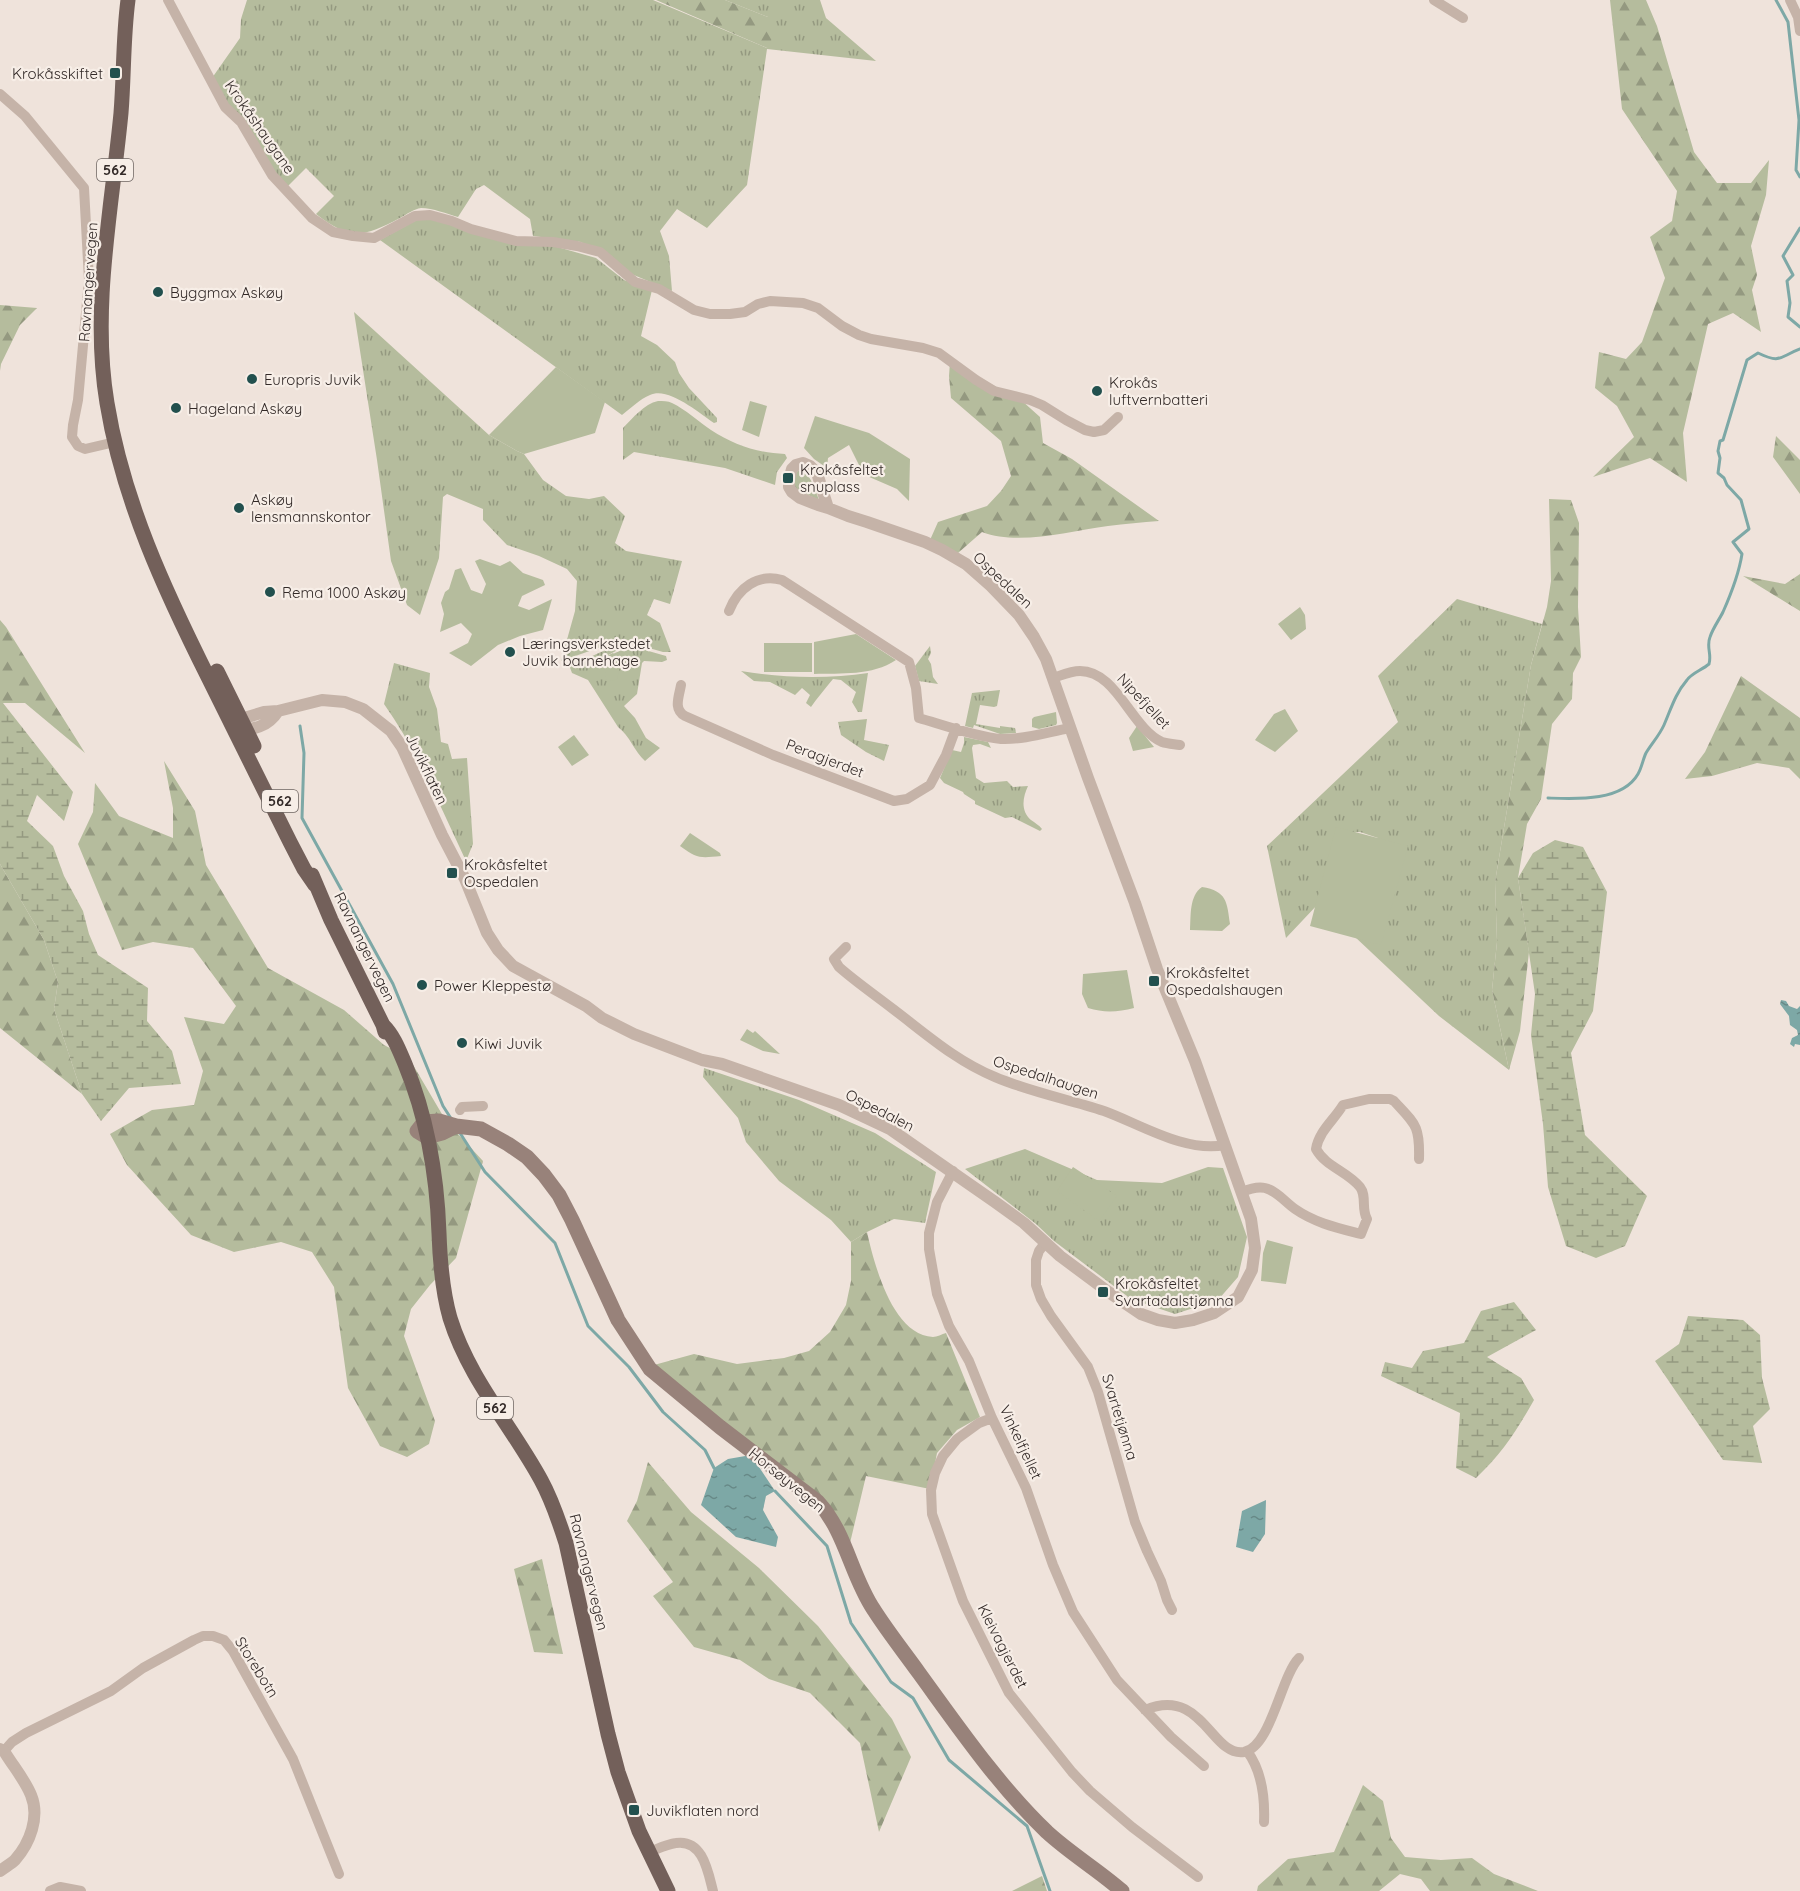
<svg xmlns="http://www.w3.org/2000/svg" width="1800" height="1891" viewBox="0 0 1800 1891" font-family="Quicksand,sans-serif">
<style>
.grass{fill:url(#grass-tufts)}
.forest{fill:url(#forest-firs)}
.wetland{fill:url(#wetland-marsh)}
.park{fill:#b5bc9d}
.water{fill:url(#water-ripples)}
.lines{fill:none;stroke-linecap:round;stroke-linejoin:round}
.stream{stroke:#7da8a6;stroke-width:3}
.minor{stroke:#c5b3a8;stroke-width:10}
.tertiary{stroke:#c5b3a8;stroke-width:12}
.secondary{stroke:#98827a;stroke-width:15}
.primary{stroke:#73605a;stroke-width:15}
.poi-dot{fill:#22504e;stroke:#f7eee7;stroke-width:2}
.labels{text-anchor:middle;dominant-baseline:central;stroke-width:4.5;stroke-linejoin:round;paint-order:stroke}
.shield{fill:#f7eee7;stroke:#6e6561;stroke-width:1.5}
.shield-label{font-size:14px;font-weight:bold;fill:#332a28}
.poi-label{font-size:15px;fill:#332a28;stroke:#f7eee7;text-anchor:start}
.street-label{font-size:15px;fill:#332a28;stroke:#f7eee7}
</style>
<defs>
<pattern id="grass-tufts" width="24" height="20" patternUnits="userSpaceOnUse" patternTransform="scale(1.5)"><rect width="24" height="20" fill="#b5bc9d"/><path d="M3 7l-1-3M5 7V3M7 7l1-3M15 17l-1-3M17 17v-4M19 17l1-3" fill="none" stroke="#949980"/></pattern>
<pattern id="forest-firs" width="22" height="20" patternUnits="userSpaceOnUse" patternTransform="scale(1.5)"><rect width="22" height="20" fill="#b5bc9d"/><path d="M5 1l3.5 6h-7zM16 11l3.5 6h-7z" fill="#949980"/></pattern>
<pattern id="wetland-marsh" width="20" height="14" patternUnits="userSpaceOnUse" patternTransform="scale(1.5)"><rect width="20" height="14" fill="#b5bc9d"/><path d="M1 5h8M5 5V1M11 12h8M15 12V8" fill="none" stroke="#949980"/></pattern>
<pattern id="water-ripples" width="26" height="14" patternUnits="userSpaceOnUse" patternTransform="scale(1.5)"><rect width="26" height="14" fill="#7da8a6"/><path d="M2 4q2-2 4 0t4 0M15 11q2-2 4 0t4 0" fill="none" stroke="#678987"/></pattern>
</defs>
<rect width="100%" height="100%" fill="#efe3db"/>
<path class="grass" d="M247 0H653L767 48 768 17 725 0H820L826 18 876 61 767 49 747 185 707 228 677 209 660 231 669 256 672 291 629 273 581 242 533 236 530 219 484 185 476 189 458 217C447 214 433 208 421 208 414 209 407 214 400 218 363 237 351 241 316 214L334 196 306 168 288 186C257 154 233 117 212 78L240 38 241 19Z
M422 217 547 244 596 258 624 280 652 290 641 336 657 345 675 362 679 373 689 388 717 418V422L714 423C699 413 668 386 650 395 640 399 631 408 622 415L380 240Z
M354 312 489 435 517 451 524 454 543 480 566 496 589 499 604 496 625 516 615 543 626 551 682 561 670 604 654 599 647 615 660 623 671 652H663L621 640 561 661 575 611 577 581 567 569 539 556 507 545 483 520V509L447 494 443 497 439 558 420 615 407 605 391 561 377 460Z
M658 401C663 401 668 401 672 403 685 409 699 422 711 430 734 445 758 453 785 454L787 458 777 472 775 485 725 468 634 452 623 460V428C633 418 644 404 658 401Z
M801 469C812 477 814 487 819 500L795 489 794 474Z
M1457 599 1542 624 1531 665 1495 882 1497 942 1492 990 1509 1070 1439 1016 1354 936 1378 838 1360 832H1340L1319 903 1286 938 1267 846 1398 722 1378 676Z
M625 646 599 660 631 646 666 656 667 660 662 662 644 661 642 663 637 694 624 706 635 718 646 738 660 748 645 761C634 751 630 736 618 727L588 680 572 673 569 665C590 660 603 647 625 646Z
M930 646 931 653 928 659 931 664 933 677 938 684 919 681 915 666Z
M394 663 430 673 429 687 437 709 441 742 448 744 452 759 467 758 473 844 466 861C441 808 418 752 384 704Z
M741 671C780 678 829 679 868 673L862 712H858L852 702 856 692 841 680 833 679C825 689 817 698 811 707L806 703 810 695 802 688 795 695 770 682 754 681Z
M1000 690 997 706 994 707 980 705 976 724 1000 728V726L1015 728 1016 733 1000 734 974 725 973 728 965 726 972 693Z
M1056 712 1057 723 1056 725 1039 729 1032 727V719L1034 717Z
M867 719 864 740 889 745 884 761 866 752 841 735 838 722Z
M964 737 988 742 991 748 980 744 973 745 972 748 976 778 984 783 1007 781 1013 787 1028 786C1023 797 1020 810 1031 820 1035 823 1039 825 1042 829L1040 831 1012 817 1005 818 975 804V801L964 794 963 792 944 783 940 778 952 750 961 752 964 743Z
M704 1068 799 1100 875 1133 936 1172 925 1223 894 1219 867 1232 851 1242 831 1220 779 1181 746 1142 738 1118 703 1077Z
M1025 1149 1097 1180 1162 1183 1208 1167 1223 1168 1247 1237 1238 1277 1218 1300 1175 1314 1131 1299 1054 1241 1036 1224 965 1169Z"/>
<path class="forest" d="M656 0H725L768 17 775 34 767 48Z
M1610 0H1646L1657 26 1694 152 1717 183H1751L1769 160 1766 195 1751 246 1757 275 1752 290 1761 332 1733 313 1708 324 1683 433 1687 482 1650 458 1593 477 1634 437 1617 406 1595 388 1599 352 1626 359 1642 342 1665 278 1650 237 1672 221 1677 191 1622 109Z
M0 305 37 308 20 325 1 364 0 371Z
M950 362 1021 400 1040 417 1043 443 1072 459 1159 521C1142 522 1125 524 1108 526 1070 531 1019 546 982 532L958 553 930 540 938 522 987 506 1001 491 1011 476 1001 441 951 398 949 376Z
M1776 436 1800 460V494L1773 457Z
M1549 499 1571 500 1579 523 1578 607 1581 657 1573 673 1572 699 1552 724 1541 799 1527 824 1518 878 1529 952 1520 1031 1509 1070 1492 990 1497 942 1495 882 1531 665 1547 607 1551 581Z
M1800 574V611L1743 576 1785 584Z
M0 620 6 627 85 753 25 703H0Z
M1741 676 1800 718V779L1789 768 1757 763 1712 776 1685 779 1705 752Z
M164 761 195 811 206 865 268 968 344 1010 384 1045 409 1058 446 1121 483 1161 456 1258 430 1285 411 1309 404 1336 435 1421 429 1444 407 1457 380 1446 348 1388 334 1287 312 1252 281 1242 234 1252 191 1235 127 1165 110 1134 152 1110 194 1105 203 1071 184 1017 224 1024 236 1006 193 948 153 942 122 950 78 844 93 812 95 783 119 816 173 838V808Z
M0 864 44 940 58 982 54 1009 82 1094 0 1028Z
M867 1232C874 1263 892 1335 933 1337 937 1337 942 1334 946 1333L980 1417 957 1430 937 1453 930 1489 866 1476 850 1543 833 1512 654 1365 694 1354 737 1364 784 1358 809 1351 830 1332 846 1305 851 1281V1242Z
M648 1462 691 1512 759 1568 818 1626 892 1719 911 1757 879 1832 860 1743 810 1693 769 1679 740 1660 694 1647 653 1596 673 1582 627 1521 637 1501Z
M542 1559 563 1654 534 1652 514 1569Z
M1363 1785 1383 1801 1391 1838 1405 1857 1441 1860 1472 1858 1494 1874 1538 1891H1430L1421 1879 1400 1874 1379 1891H1257L1258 1886 1288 1859 1334 1852Z
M1042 1876 1047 1891H1012Z"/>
<path class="wetland" d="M0 703H3L73 792 64 821 37 795 27 821 53 846 64 876 83 911 89 934 98 955 148 988 147 1021 172 1051 181 1084 129 1088 101 1121 82 1094 54 1009 58 982 44 940 0 864Z
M1555 840 1583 847 1607 892 1593 1011 1571 1053 1585 1135 1647 1196 1625 1246 1596 1258 1566 1246 1548 1187 1543 1124 1531 1035 1535 994 1518 878 1533 853Z
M1514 1302 1536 1330 1487 1357 1521 1378 1534 1400C1517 1430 1502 1454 1476 1478L1456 1468 1460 1413 1381 1376 1385 1362 1412 1368 1423 1351 1464 1343 1481 1311Z
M1688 1316 1743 1320 1760 1335 1762 1378 1770 1409 1753 1426 1762 1463 1723 1460 1655 1361 1679 1344Z"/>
<path class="park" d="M556 367 605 402 595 433 524 454 517 451 489 435Z
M750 401 767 406 759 437 742 430Z
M815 416 869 433 910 459 909 501 897 489 867 476 862 471 849 445 828 458 827 468 814 459 804 448Z
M480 559 500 566 510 561 523 573 543 580 545 585 522 596 518 606 529 610 552 599 543 630 520 636 498 645 471 666 449 653 468 643 472 634 461 623 440 632 444 614 441 603 445 592 449 589 455 570 461 568 471 590 482 594 486 584 475 561Z
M1300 607 1305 615 1306 629 1291 640 1278 624Z
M856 634 896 660C872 676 841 673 814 674V642Z
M764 643H812V672H764Z
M613 653 621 662 617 679 612 681 605 679 606 670 598 669 599 660Z
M1285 709 1298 731 1275 752 1255 740 1274 714Z
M1137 726 1154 747 1133 751 1129 738Z
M574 735 589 755 572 766 558 747Z
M1336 827 1408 846 1381 945 1310 926Z
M690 833 720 853 721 856C700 858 698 859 680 846Z
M1202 887C1227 891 1227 902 1230 924L1222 931 1190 930C1191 916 1189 896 1202 887Z
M1127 970 1134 1008C1118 1012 1104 1013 1088 1008L1082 994 1083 974Z
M747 1029 753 1033 755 1031 780 1054 763 1051 740 1040Z
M1073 1167 1117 1196 1099 1221 1057 1191Z
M1267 1240 1293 1247 1286 1284 1261 1281 1263 1253Z"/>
<path class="water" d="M1781 1000 1786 1001 1789 1006 1797 1009 1800 1006V1045L1795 1044 1794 1047 1790 1044 1792 1038 1798 1035 1797 1030 1790 1025 1789 1016 1780 1004Z
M751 1455 775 1491 766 1496 763 1510 778 1537 776 1547 736 1537 701 1505 714 1468 728 1459Z
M1266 1500 1265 1534 1253 1552 1236 1547 1242 1511Z"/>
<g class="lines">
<path class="stream" d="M1776 0 1788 22 1799 120 1796 170 1800 177
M1800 228 1783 256 1793 275 1787 281 1790 303 1788 317 1800 327
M300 726 304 753 302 818 393 984 443 1106 452 1120
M1548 798C1575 799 1622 802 1638 774 1642 767 1643 759 1646 753 1652 743 1659 736 1664 725 1671 709 1675 694 1687 680 1692 673 1702 670 1709 664 1712 654 1706 647 1710 637 1713 628 1719 620 1723 612 1731 594 1739 573 1742 554L1733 542 1749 529 1741 500 1727 485 1724 478 1718 473 1720 458 1718 451 1720 441 1723 440 1747 360 1758 353C1781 364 1779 357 1800 349
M460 1133 485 1172 555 1243 588 1326 629 1367 663 1412 705 1450 714 1468
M775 1491 827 1546 851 1623 891 1682 913 1698 949 1760 1027 1826 1050 1891"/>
<path class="minor" d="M168 0 225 107 241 122 272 175 312 218 333 232 353 236 374 238 415 216 430 215 452 221 471 229 516 241 553 242 577 246 600 252 635 282 659 289 694 310 710 314H730L745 312 758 304 770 301 803 303 818 308 842 326 859 335 871 339 923 348 939 353 976 380 994 391 1030 400 1042 405 1066 420 1085 430 1094 432 1104 430 1118 417
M1434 0 1463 18
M1790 0 1798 17 1800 31
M0 94 25 116 84 188 89 280 78 400 73 425 72 437 78 446 85 449 115 442
M729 611C738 588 758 573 782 580L909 662 916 688 919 718C943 725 976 737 1001 739 1024 740 1048 732 1070 728
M1053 678C1062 675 1071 671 1080 671 1117 671 1131 728 1162 742 1168 744 1174 744 1180 745
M681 685C679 697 673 709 685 716L773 755 894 801 907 799 930 785 946 755 956 728
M846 947 834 959 839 967C856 982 875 995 893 1009 926 1034 956 1061 995 1077 1030 1092 1068 1099 1104 1111 1140 1124 1185 1153 1225 1145
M460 1110 462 1107 483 1106
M953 1171 937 1202 929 1233V1249L937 1294 949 1326 969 1361 992 1418 1026 1488 1053 1565 1073 1612 1117 1680 1171 1737 1204 1766
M1242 1192C1249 1189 1257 1186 1265 1188 1277 1191 1285 1202 1295 1209 1315 1223 1338 1228 1361 1234L1367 1219C1361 1209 1367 1196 1360 1187 1347 1171 1326 1167 1316 1149 1319 1131 1334 1120 1343 1105L1369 1099H1390L1394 1101C1415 1124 1420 1125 1419 1159
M1045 1243 1039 1251 1036 1260V1285L1041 1299 1051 1316 1088 1367 1098 1392 1135 1522 1147 1551 1161 1581 1167 1600 1172 1610
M992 1418 979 1423 957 1439 943 1456 935 1473 931 1490 932 1514 963 1601 1009 1693 1072 1772 1090 1791 1132 1827 1198 1877
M1145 1710C1203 1686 1211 1757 1244 1752 1271 1747 1281 1676 1299 1658
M4 1751 12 1742 26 1733 111 1691 143 1668 194 1640 203 1636H213L224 1640 233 1651 293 1759 339 1874
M1247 1751C1262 1771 1265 1797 1264 1822
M649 1852C657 1849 667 1844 676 1843 703 1839 708 1872 713 1891
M50 1891 60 1887 81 1891"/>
<path class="tertiary" d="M278 711C268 727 253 730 235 730L241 719 264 712 278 711 322 700 345 702 363 709 391 731 402 747 442 835 465 879 487 933 498 950 513 966 586 1006 602 1018 634 1034 702 1060 722 1064 839 1105 890 1129 995 1202 1024 1223 1060 1256 1107 1291 1141 1314 1158 1320 1175 1323 1193 1320 1214 1313 1238 1297 1252 1270 1255 1248 1251 1219 1195 1061 1157 969 1135 903 1088 778 1046 659 1034 637 1019 615 991 586 966 564 942 550 925 542 867 522 848 516 828 508 818 505 800 498 792 492 789 487V480L792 469 796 465 803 463 810 466 817 473 828 508
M0 1749 4 1751C13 1766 25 1780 31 1795 40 1817 30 1843 15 1860 11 1864 5 1867 0 1871"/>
<path class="secondary" d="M456 1126 442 1133 427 1137 417 1131 424 1122 439 1121 456 1126 481 1129 508 1144 527 1157 544 1175 559 1195 572 1220 618 1320 650 1369 720 1427 818 1502C846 1532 851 1576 874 1610 888 1632 904 1652 919 1673 959 1728 998 1785 1047 1832 1071 1854 1098 1870 1122 1891"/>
<path class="primary" d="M128 0C123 37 124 76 121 113 112 208 91 308 107 403 123 501 165 591 209 679 236 733 263 787 290 842L304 869 315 885
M217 671 254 746
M312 875 331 920 383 1025 385 1032
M383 1025C394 1036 399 1050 405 1064 427 1117 437 1176 439 1233 440 1262 442 1290 450 1318 469 1379 511 1425 541 1480 552 1500 559 1521 566 1543L608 1734 618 1772 639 1831 668 1891"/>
</g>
<g class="poi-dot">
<rect x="109" y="67" width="12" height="12" rx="3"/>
<circle cx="158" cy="292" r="6"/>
<circle cx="252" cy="379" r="6"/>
<circle cx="1097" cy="391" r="6"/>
<circle cx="176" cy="408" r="6"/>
<rect x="782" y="472" width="12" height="12" rx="3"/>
<circle cx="239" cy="508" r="6"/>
<circle cx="270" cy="592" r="6"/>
<circle cx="510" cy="652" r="6"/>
<rect x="446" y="867" width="12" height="12" rx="3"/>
<rect x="1148" y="975" width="12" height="12" rx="3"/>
<circle cx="422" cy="985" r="6"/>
<circle cx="462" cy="1043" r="6"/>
<rect x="1097" y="1286" width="12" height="12" rx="3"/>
<rect x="628" y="1804" width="12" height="12" rx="3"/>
</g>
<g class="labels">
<g class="shield">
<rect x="97" y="159" width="36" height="22" rx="4.5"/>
<rect x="262" y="790" width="36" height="22" rx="4.5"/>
<rect x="477" y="1397" width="36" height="22" rx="4.5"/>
</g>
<g class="shield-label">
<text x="115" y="170">562</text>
<text x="280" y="801">562</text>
<text x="495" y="1408">562</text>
</g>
<g class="poi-label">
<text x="103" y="73" text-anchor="end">Krokåsskiftet</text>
<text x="170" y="292">Byggmax Askøy</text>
<text x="264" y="379">Europris Juvik</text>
<text x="1109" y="382">Krokås<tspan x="1109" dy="17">luftvernbatteri</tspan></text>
<text x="188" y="408">Hageland Askøy</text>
<text x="800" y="469">Krokåsfeltet<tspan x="800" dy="17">snuplass</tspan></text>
<text x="251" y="499">Askøy<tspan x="251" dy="17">lensmannskontor</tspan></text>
<text x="282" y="592">Rema 1000 Askøy</text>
<text x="522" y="643">Læringsverkstedet<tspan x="522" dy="17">Juvik barnehage</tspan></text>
<text x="464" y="864">Krokåsfeltet<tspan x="464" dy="17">Ospedalen</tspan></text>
<text x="1166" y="972">Krokåsfeltet<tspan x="1166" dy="17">Ospedalshaugen</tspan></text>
<text x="434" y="985">Power Kleppestø</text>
<text x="474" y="1043">Kiwi Juvik</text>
<text x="1115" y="1283">Krokåsfeltet<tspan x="1115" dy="17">Svartadalstjønna</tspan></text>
<text x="646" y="1810">Juvikflaten nord</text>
</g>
<g class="street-label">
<text transform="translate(260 127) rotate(55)">Krokåshaugane</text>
<text transform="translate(88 282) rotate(-86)">Ravnangervegen</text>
<text transform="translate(1003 580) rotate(43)">Ospedalen</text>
<text transform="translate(1144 701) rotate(47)">Nipefjellet</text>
<text transform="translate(825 758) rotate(21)">Peragjerdet</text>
<text transform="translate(427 769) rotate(64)">Juvikflaten</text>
<text transform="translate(365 947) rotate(64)">Ravnangervegen</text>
<text transform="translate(1046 1077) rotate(18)">Ospedalhaugen</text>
<text transform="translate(880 1110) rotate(27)">Ospedalen</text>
<text transform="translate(1120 1417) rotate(73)">Svartetjønna</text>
<text transform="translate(1021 1442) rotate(65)">Vinkelfjellet</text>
<text transform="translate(787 1480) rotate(39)">Horsøyvegen</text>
<text transform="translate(589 1572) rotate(76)">Ravnangervegen</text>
<text transform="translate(1003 1646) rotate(63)">Kleivagjerdet</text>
<text transform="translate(257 1667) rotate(58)">Storebotn</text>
</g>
</g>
</svg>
